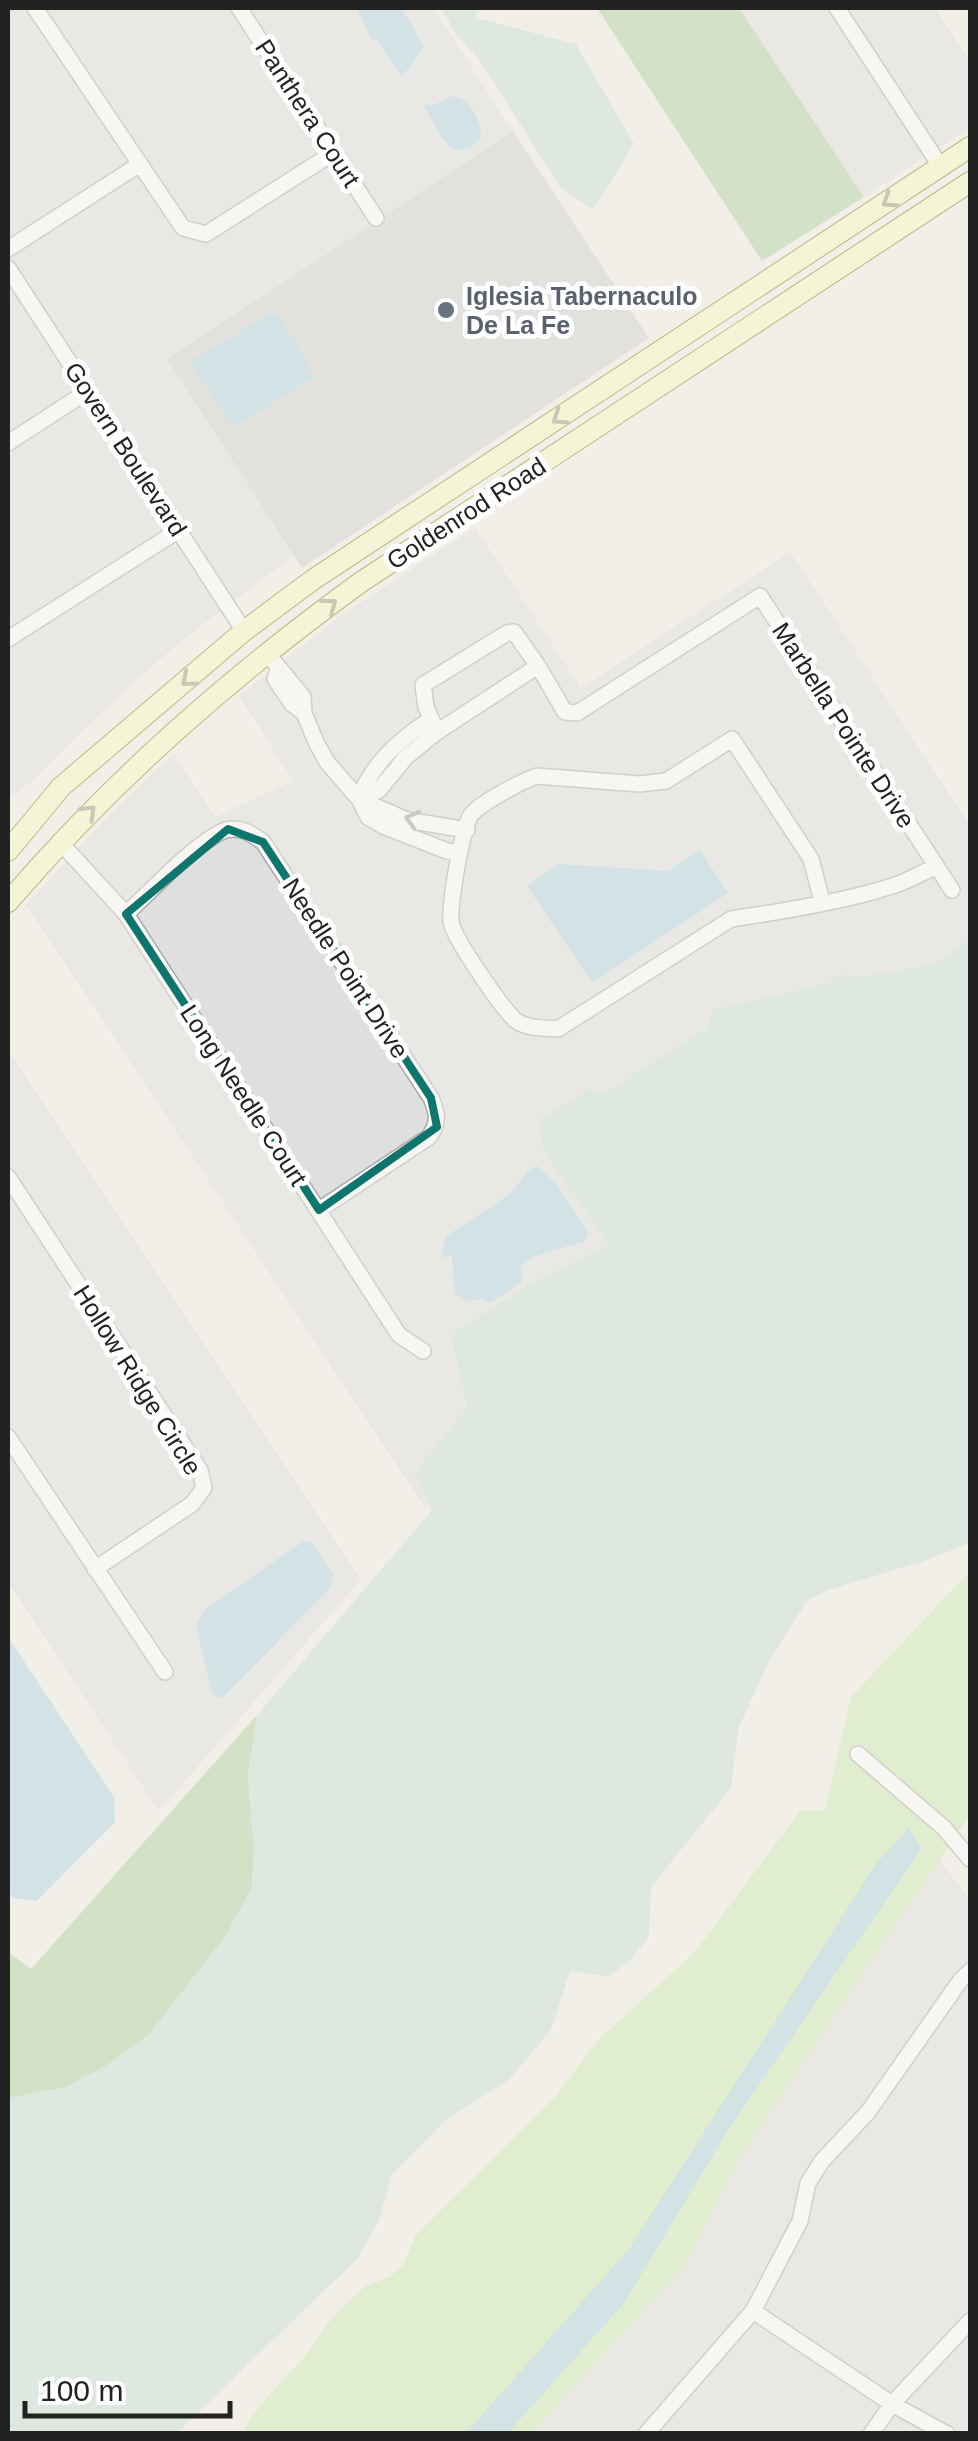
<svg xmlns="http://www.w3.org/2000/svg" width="978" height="2441" viewBox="0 0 978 2441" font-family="Arial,sans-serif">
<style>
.residential{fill:#e0dfdf}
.religious{fill:#d0d0d0}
.grass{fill:#cdebb0}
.forest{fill:#add19e}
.wetland{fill:#c6e0d4}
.water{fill:#aad3df}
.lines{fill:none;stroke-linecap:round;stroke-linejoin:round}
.street-casing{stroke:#a9a9a9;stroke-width:18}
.secondary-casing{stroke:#707d05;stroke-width:22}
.street{stroke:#fff;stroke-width:15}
.secondary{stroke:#f7fabf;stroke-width:20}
.oneway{stroke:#979978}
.oneway2{stroke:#9c9c9c}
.marked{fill:none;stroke:#0f766e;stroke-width:8;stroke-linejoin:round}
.worship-dot{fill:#6b7280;stroke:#fff;stroke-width:4}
.labels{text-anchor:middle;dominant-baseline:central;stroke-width:10;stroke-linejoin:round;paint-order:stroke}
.street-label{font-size:25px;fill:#222;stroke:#fff}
.worship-label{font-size:25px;font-weight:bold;fill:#5b616d;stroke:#fff;text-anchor:start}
</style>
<rect width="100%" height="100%" fill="#f2efe9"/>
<path class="residential" d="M8 8H433L513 131 167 359 294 555 185 638 127 688 31 782 8 798Z
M739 8H935L970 61V127L864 197Z
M475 528 581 688 790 552 970 825V1153L424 1506 26 905 103 822 174 753 215 817 293 781 239 696 340 616Z
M8 1050 361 1579 159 1811 8 1582Z
M939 1859 970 1900V2433L532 2434 684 2266 744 2151Z"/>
<path class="religious" d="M513 131 649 338 302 568 167 359Z"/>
<path class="grass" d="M970 1571V1815L744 2151 684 2266 532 2433 241 2434 262 2403 306 2355 332 2318 364 2287 391 2276 403 2265 416 2235 556 2096 598 2040 695 1952 801 1810H825L851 1697Z"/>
<path class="forest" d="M597 8H739L864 197 762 261Z
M257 1715 248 1777 254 1848 252 1888 225 1937 149 2035 106 2066 64 2088 8 2098V1952L31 1969Z"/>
<path class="wetland" d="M441 8H477L476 18 576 44 634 144 593 210 561 188 480 61 456 34Z
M965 941 970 948V1543L921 1562 825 1591 807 1601 770 1659 739 1727 731 1788 651 1887 649 1937 630 1960 608 1977 570 1971 551 2030 509 2080 447 2119 391 2176 379 2221 358 2258 177 2433H8V2098L64 2088 106 2066 149 2035 225 1937 252 1887 254 1848 248 1777 257 1715 432 1510 414 1473 467 1407 451 1335 533 1282 609 1244 543 1151 540 1120 589 1089 607 1092 708 1027 712 1010 826 984 841 974 855 978 936 964Z"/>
<path class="water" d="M356 8H401L424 46 402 77 378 41 372 39C365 29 364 19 356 8Z
M452 96C471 99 481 120 481 138L470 148 456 151 442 138 423 104 432 106Z
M270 314 279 315 315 377 239 423 230 422 194 369 192 360Z
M700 850 728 893 592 983 527 886 558 864 668 871Z
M537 1166 555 1182 588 1232 585 1241 535 1256 520 1267 523 1281 490 1303 482 1299 464 1301 455 1293 452 1256 442 1257 445 1237 509 1195 530 1169Z
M304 1541 313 1543 333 1575 331 1587 222 1698 212 1694 196 1626 205 1609Z
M8 1637 114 1797 115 1822 37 1901 13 1898 8 1891Z
M909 1828 922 1848 728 2130 624 2303 508 2433H466L629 2249 876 1864Z"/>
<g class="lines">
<defs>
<path id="street" d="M35 8 183 228 206 234 333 153
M239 8 376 218
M837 8 941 167
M8 249 140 164
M8 268 244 631
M8 443 88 391
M8 639 179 530
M266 652 303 697 304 713 316 742 327 762 359 799 368 817 383 826 447 851 459 852
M278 670 275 679 292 704 304 713
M437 732 426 707 423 685 507 633 514 632 538 666 565 712 577 713 760 596 952 890
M359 799 379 790 406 757 437 732 538 666
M359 799 407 820 467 830
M359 799C372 763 399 740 431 719
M60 842 126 914 399 1335 423 1351
M822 901 811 859 732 739 666 781 639 784 537 776C522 781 480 803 471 815 462 828 449 906 451 922 454 939 501 1006 514 1019 525 1029 544 1028 558 1029L731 919C779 912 847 901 892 886 907 882 921 873 935 867
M126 914C149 893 199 839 226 830 241 826 252 834 263 842L431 1098C438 1114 439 1123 429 1137L319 1210
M8 1177 200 1470 204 1488 192 1504 95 1569
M8 1437 165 1672
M858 1754 944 1828 970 1859
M753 2311 892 2404 947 2434
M646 2434 753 2311 800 2221 808 2183 822 2161 868 2112 960 1981 970 1971
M871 2434 892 2404 970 2321"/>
<path id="secondary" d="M8 851 61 787 244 631 314 579 970 147
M8 902C115 778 229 678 361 582L970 182"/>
</defs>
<use href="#street" class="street-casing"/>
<use href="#secondary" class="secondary-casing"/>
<use href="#street" class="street"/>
<use href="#secondary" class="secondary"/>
</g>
<defs><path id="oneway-chevron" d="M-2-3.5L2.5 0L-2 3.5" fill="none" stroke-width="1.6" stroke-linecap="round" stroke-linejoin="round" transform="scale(2.5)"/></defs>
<g class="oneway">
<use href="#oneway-chevron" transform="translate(889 201) rotate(147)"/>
<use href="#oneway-chevron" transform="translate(559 418) rotate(147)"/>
<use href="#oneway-chevron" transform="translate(330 605) rotate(-36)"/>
<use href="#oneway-chevron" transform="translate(188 680) rotate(140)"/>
<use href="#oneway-chevron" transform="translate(89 812) rotate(-45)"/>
</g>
<use class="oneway2" href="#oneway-chevron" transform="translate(412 819) rotate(-164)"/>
<path d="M0 0H978V2441H0ZM228 829 263 842 431 1098 437 1127 319 1210 126 914Z" fill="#f2efe9" fill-opacity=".55" fill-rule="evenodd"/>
<path class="marked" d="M228 829 263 842 431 1098 437 1127 319 1210 126 914Z"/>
<circle class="worship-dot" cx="446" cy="310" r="10"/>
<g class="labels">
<g class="street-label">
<text transform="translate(308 113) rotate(57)">Panthera Court</text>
<text transform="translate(126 449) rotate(57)">Govern Boulevard</text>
<text transform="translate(466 513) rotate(-33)">Goldenrod Road</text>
<text transform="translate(844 725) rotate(57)">Marbella Pointe Drive</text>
<text transform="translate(346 968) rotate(57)">Needle Point Drive</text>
<text transform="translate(244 1095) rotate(57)">Long Needle Court</text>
<text transform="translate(138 1380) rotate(58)">Hollow Ridge Circle</text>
</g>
<g class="worship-label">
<text x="466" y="296">Iglesia Tabernaculo<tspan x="466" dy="29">De La Fe</tspan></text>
</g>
</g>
<rect width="978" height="2441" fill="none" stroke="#222222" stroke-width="20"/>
<path d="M25 2401v15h205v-15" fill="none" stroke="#222222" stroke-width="5"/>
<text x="40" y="2401" font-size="30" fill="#222222" stroke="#ffffff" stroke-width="8" paint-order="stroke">100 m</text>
</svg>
